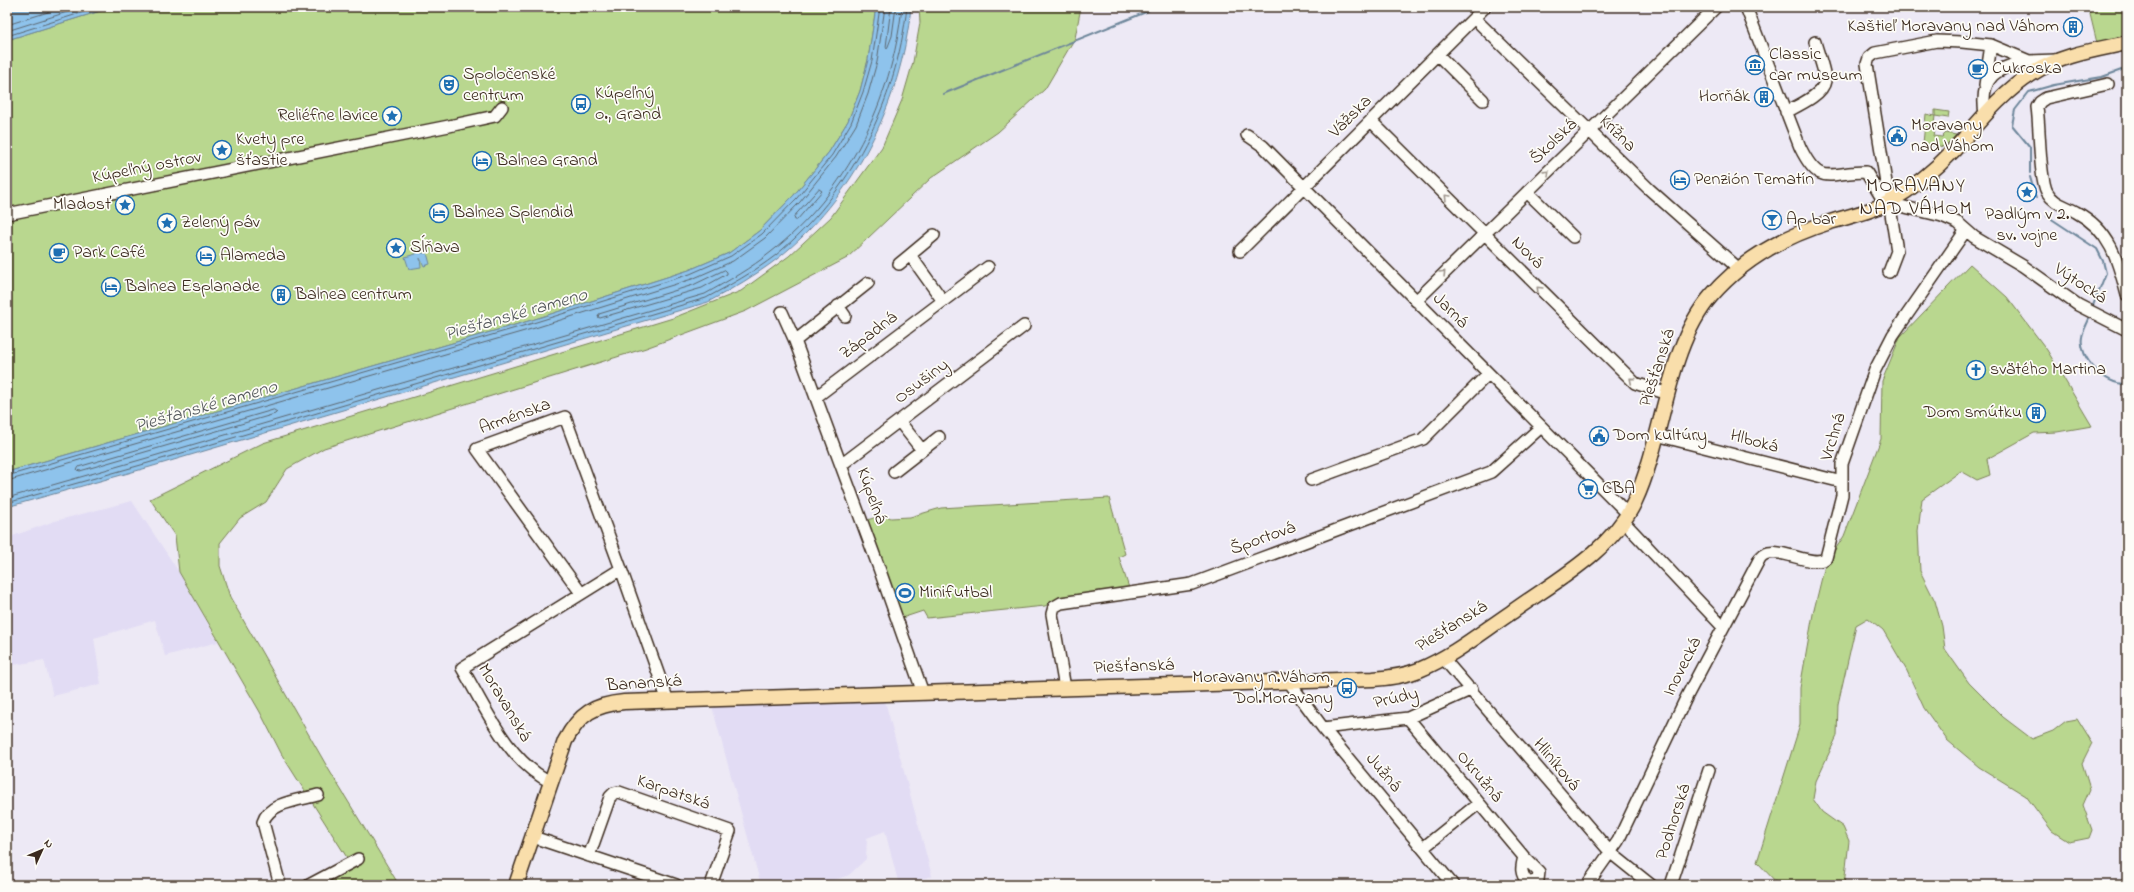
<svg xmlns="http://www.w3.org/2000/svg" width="2134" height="892" viewBox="0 0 2134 892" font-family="'Indie Flower',sans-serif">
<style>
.built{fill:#e2dcf4}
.green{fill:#b9d78f;stroke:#7a8056}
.water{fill:#8ec3ec;stroke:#6d869a}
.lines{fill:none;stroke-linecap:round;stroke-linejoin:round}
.shore{stroke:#5c6770;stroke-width:1}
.stream{stroke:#6d869a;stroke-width:2}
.minor-casing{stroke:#3b2a1e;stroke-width:14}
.major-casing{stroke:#3b2a1e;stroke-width:17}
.minor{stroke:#fdfcf7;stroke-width:11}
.major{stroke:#f9deab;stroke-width:14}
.oneway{stroke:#9c938a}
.labels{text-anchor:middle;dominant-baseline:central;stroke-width:3.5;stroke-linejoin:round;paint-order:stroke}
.poi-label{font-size:18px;fill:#3b2a1e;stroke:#fdfcf7;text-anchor:start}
.street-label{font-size:18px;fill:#3b2a1e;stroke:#fdfcf7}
.water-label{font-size:19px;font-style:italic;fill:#54585c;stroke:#fdfcf7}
.quarter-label{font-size:20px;letter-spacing:1px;fill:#3b2a1e;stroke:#fdfcf7}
</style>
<rect width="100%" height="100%" fill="#ede9f5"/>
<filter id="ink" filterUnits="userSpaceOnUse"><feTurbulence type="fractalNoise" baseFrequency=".025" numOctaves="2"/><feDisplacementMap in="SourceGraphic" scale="8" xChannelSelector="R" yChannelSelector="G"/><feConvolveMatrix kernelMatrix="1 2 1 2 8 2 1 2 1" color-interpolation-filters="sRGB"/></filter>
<g filter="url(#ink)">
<path class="built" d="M132 501 179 572 218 642 165 656 155 620 94 638 101 684 53 696 44 660 7 666V538L55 521Z
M708 692 885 701 932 876 899 885 885 831 867 838 866 859 849 875 819 885H761Z"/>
<path class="green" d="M113 7H876L868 60 860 91 848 121 829 152 794 195 759 231 729 253 689 270 532 320 7 472V40Z
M919 7H1081L1075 38 1045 89 998 132 931 178 847 258 746 311 646 348 324 448 287 469 266 502 240 518 220 543V566L230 597 329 770 399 885H319L353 867 282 755 260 712 179 572 175 536 150 499 263 443 673 318 741 291 789 256 831 217 882 147 902 100 913 62 920 23Z
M2085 7H2127V38L2097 43 2089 10Z
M1935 110 1949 112 1948 118 1935 116 1934 124H1936L1933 136 1942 137 1946 133 1956 135 1944 147 1923 143 1926 114 1935 116Z
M1970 264 2007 297 2047 350 2092 426 2057 432 2034 433 1987 459 1990 475 1977 480 1961 471 1922 499 1918 531 1920 571 1935 601 1942 626 1945 649 1969 683 2003 717 2032 739 2053 731 2066 721 2077 719 2092 743 2082 763 2090 789 2083 805 2092 830 2089 838 2069 842 2052 831 2026 796 1979 767 1947 740 1924 708 1907 671 1883 630 1868 618 1856 625 1838 704 1837 736 1816 781 1813 799 1822 812 1843 827 1849 841 1844 885H1779L1757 862 1800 725V688L1813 614 1825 565 1844 536 1881 439 1882 381 1900 337Z
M1109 498 1125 554 1119 557 1129 588 1056 600 1045 606 927 618 923 611 902 618 867 520 884 515 891 518 910 517 941 508Z"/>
<path class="water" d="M7 7H113L7 40Z
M876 7H911C901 104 854 198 777 259 756 275 732 289 708 302L150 467 7 507V472L532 320 689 270 729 253 759 231 794 195 829 152 848 121 860 91 868 60Z
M420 249 421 253H427L430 264 424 266 420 258 421 267 409 269 405 257 416 254V250Z"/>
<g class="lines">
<path class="shore" d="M891 7 886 47 887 49 892 36 896 7
M7 25 64 7
M7 31 83 7
M7 36 100 7
M819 189 822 191 797 220H795L794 217Z
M725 270 727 272V274L702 288 600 318 598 317 599 314 693 285Z
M274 410 277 412 275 414 80 471 77 470 79 467Z
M7 476 533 323 690 274 731 256 762 234 797 198 832 155 851 123 863 92 872 61 880 7
M7 481 535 328 692 279 733 261 765 238 800 202 836 157 856 125 868 94 877 62 885 7
M7 498 147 458 705 294C728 281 751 268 771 252 847 193 892 101 902 7
M7 503 148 463 706 298C730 285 754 272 776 255 851 193 896 103 907 7"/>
<path class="stream" d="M943 94 1146 12 1153 7
M2030 173V147L2012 125 2015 110 2029 92 2054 85 2102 77 2127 68
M2030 177 2036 198
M2047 216 2097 249 2103 261 2106 273 2092 308
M2090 316C2088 323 2083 330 2082 337 2078 358 2106 386 2127 384"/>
<defs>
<path id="minor" d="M1746 7 1800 147C1820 188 1828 172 1866 172L1883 200 1888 203 1942 216 1958 223 1974 237 2023 266 2078 305 2127 330
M1474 18 1649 189 1739 269
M1438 55 1483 100
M2108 84 2046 98 2040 102 2037 107C2040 127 2039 177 2047 192 2054 204 2064 205 2076 212 2110 230 2118 260 2127 295
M1985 85 1991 45
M1786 112C1797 106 1823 95 1825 81 1826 73 1817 51 1815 42
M1985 114C1979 77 1996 67 2029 61
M1371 121 1635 383 1668 394
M1247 135 1263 146 1628 514
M1527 192 1573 237
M7 214 449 126 495 116 502 107
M1240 251 1485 7
M910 255 934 235
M899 264 910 255 943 301
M1889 272 1897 251 1867 64 1869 58 1875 53 1937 41 1962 42 1991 45 2029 61 2056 60
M1416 301 1716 7
M838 306 845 316
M782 312 795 341 879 568 923 693
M795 341 868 283
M816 397 988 267
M899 421 922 450
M1656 435 1842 482
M841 465 1024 326
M894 472 939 437
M1311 480 1423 439 1488 374
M1623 521 1723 627
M581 593 477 449 565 417 621 569
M1443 658 1611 853 1651 885
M1289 682 1323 728 1453 885
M1065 688 1052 614 1054 607 1061 603 1192 584 1259 559 1491 472 1541 427
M1408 718 1524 857C1521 868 1520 873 1528 883L1538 880 1539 872 1524 857
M1323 728 1408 718 1472 689
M551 782C508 762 485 707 462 668L621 569 668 701
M533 837 676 885
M1423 848 1479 803
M589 856 610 797 614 793 619 792 730 831 711 885
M280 885 263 822C269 802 300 800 318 795
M309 885 358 859
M1587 885 1618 841 1687 696 1760 558C1773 541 1812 570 1826 558L1842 495V464L1875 370 1893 335 1966 230
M1671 885 1709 770"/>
<path id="major" d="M516 885 565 741C580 713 594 705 624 702L1373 679C1388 678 1404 676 1419 670 1453 656 1482 632 1512 612 1555 581 1612 551 1635 501 1664 439 1666 348 1711 296 1742 260 1785 236 1830 222 1849 216 1871 212 1889 202 1913 188 1935 170 1954 150 1979 122 2001 93 2033 73 2061 55 2095 50 2127 43"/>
</defs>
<use href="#minor" class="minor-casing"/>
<use href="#major" class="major-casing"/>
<use href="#minor" class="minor"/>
<use href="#major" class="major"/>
</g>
<defs><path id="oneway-chevron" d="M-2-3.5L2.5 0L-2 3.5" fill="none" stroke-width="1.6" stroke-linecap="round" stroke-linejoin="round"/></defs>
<g class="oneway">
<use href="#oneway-chevron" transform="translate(1547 173) rotate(-44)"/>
<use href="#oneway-chevron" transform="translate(1447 197) rotate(-135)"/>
<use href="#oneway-chevron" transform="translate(1443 273) rotate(-45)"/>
<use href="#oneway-chevron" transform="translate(1539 289) rotate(-135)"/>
<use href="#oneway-chevron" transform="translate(1632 380) rotate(-140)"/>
</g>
</g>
<defs>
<symbol id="building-ring" viewBox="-11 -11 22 22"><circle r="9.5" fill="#fdfcf7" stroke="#1f6fb2" stroke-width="1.5"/><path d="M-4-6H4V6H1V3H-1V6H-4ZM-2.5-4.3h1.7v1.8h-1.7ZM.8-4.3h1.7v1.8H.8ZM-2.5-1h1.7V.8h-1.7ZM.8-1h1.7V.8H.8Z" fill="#1f6fb2"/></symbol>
<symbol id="museum-ring" viewBox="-11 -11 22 22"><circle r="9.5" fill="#fdfcf7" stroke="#1f6fb2" stroke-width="1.5"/><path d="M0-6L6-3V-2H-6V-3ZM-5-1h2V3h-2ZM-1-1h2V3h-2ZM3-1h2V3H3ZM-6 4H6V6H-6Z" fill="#1f6fb2"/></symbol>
<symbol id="cafe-ring" viewBox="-11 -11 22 22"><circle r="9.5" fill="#fdfcf7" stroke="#1f6fb2" stroke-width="1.5"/><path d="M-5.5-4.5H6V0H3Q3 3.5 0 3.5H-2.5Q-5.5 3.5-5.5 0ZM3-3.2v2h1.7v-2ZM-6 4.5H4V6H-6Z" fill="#1f6fb2"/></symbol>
<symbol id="theatre-ring" viewBox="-11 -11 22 22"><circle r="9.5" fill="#fdfcf7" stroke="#1f6fb2" stroke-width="1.5"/><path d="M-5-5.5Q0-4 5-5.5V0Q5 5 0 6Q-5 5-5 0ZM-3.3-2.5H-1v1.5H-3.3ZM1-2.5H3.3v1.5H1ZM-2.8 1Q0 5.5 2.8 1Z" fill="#1f6fb2"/></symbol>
<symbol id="bus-ring" viewBox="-11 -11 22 22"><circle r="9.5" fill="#fdfcf7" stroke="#1f6fb2" stroke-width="1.5"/><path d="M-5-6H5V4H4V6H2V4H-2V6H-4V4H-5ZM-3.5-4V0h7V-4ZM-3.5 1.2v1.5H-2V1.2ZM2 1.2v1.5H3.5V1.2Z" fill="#1f6fb2"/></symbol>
<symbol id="sight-ring" viewBox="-11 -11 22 22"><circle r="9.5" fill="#fdfcf7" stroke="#1f6fb2" stroke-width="1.5"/><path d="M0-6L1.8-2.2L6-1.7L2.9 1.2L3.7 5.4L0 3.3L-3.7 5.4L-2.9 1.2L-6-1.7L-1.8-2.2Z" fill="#1f6fb2"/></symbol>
<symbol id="civic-ring" viewBox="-11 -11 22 22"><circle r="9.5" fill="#fdfcf7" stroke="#1f6fb2" stroke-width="1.5"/><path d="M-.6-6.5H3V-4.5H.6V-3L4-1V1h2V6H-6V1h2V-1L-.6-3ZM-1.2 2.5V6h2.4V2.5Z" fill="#1f6fb2"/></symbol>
<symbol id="hotel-ring" viewBox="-11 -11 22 22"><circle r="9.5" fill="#fdfcf7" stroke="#1f6fb2" stroke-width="1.5"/><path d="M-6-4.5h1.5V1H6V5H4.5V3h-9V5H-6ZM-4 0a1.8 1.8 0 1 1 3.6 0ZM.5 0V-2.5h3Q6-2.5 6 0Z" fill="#1f6fb2"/></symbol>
<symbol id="bar-ring" viewBox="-11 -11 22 22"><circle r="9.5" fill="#fdfcf7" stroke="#1f6fb2" stroke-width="1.5"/><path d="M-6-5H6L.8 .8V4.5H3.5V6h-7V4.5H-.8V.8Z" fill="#1f6fb2"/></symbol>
<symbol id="church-ring" viewBox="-11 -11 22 22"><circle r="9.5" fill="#fdfcf7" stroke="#1f6fb2" stroke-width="1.5"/><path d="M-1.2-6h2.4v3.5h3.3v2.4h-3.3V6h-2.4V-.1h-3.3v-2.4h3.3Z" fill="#1f6fb2"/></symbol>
<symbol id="supermarket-ring" viewBox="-11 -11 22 22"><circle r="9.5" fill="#fdfcf7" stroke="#1f6fb2" stroke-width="1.5"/><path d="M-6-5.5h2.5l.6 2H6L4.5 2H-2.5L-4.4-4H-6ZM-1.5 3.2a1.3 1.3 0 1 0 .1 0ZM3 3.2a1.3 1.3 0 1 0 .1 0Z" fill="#1f6fb2"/></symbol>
<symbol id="stadium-ring" viewBox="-11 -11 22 22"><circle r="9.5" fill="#fdfcf7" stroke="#1f6fb2" stroke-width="1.5"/><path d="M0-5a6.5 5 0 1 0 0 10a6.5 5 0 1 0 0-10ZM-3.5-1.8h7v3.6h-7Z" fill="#1f6fb2"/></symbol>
</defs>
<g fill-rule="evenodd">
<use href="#building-ring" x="2062" y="16" width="22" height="22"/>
<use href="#museum-ring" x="1744" y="54" width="22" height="22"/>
<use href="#cafe-ring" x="1967" y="58" width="22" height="22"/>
<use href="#theatre-ring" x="438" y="74" width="22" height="22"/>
<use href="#building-ring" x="1753" y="86" width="22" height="22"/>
<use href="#bus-ring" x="570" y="93" width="22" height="22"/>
<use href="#sight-ring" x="381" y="105" width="22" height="22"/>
<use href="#civic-ring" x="1886" y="125" width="22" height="22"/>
<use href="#sight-ring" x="211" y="139" width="22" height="22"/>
<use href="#hotel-ring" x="471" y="150" width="22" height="22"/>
<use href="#hotel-ring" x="1669" y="169" width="22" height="22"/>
<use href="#sight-ring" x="2016" y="181" width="22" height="22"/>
<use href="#sight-ring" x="114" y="194" width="22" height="22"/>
<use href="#hotel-ring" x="428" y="202" width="22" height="22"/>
<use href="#bar-ring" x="1761" y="209" width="22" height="22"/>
<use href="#sight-ring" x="156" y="212" width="22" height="22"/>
<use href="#sight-ring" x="385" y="237" width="22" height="22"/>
<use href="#cafe-ring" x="48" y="242" width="22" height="22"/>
<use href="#hotel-ring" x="195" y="245" width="22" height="22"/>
<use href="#hotel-ring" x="100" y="276" width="22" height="22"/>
<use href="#building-ring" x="270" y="284" width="22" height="22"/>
<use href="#church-ring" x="1965" y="359" width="22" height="22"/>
<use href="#building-ring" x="2025" y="402" width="22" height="22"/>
<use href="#civic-ring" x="1588" y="425" width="22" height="22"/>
<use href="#supermarket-ring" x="1577" y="478" width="22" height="22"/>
<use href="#stadium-ring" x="894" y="582" width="22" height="22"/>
<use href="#bus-ring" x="1336" y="677" width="22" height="22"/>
</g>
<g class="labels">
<g class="poi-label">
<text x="2059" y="27" text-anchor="end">Kaštieľ Moravany nad Váhom</text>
<text x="1769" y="55">Classic<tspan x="1769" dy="21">car museum</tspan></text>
<text x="1992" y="69">Cukroska</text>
<text x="463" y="75">Spoločenské<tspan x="463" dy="21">centrum</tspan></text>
<text x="595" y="94">Kúpeľný<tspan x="595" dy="21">o., Grand</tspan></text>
<text x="1750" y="97" text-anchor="end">Horňák</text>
<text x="378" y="116" text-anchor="end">Reliéfne lavice</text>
<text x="1911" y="126">Moravany<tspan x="1911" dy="21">nad Váhom</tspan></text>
<text x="236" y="140">Kvety pre<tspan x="236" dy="21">šťastie</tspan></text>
<text x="496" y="161">Balnea Grand</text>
<text x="1694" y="180">Penzión Tematín</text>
<text x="111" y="205" text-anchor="end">Mladosť</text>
<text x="453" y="213">Balnea Splendid</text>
<text x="2027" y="215" text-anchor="middle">Padlým v 2.<tspan x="2027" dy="21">sv. vojne</tspan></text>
<text x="1786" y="220">Ap bar</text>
<text x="181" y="223">Zelený páv</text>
<text x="410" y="248">Sĺňava</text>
<text x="73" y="253">Park Café</text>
<text x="220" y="256">Alameda</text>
<text x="125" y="287">Balnea Esplanade</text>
<text x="295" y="295">Balnea centrum</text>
<text x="1990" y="370">svätého Martina</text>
<text x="2022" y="413" text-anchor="end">Dom smútku</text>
<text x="1613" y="436">Dom kultúry</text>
<text x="1602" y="489">CBA</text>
<text x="919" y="593">Minifutbal</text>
<text x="1333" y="678" text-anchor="end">Moravany n.Váhom,<tspan x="1333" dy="21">Dol.Moravany</tspan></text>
</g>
<g class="street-label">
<text transform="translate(1351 117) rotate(-45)">Vážska</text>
<text transform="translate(1617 134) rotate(45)">Krížna</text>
<text transform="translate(1554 142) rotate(-44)">Školská</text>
<text transform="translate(147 168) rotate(-11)">Kúpeľný ostrov</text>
<text transform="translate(1527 253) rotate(45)">Nová</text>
<text transform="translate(2080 284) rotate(33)">Výtocká</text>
<text transform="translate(1450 311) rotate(45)">Jarná</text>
<text transform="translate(869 336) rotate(-37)">Západná</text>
<text transform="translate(1658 368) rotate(-72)">Piešťanská</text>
<text transform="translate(922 382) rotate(-37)">Osušiny</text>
<text transform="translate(515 417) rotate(-20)">Arménska</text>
<text transform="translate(1834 437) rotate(-73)">Vrchná</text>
<text transform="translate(1754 442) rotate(15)">Hlboká</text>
<text transform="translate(871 496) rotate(70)">Kúpeľná</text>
<text transform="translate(1263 539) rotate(-20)">Športová</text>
<text transform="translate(1452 627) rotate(-32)">Piešťanská</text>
<text transform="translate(1134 667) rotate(-2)">Piešťanská</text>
<text transform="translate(1683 667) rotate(-63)">Inovecká</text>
<text transform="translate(644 684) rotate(-4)">Bananská</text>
<text transform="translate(1396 699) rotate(-13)">Prúdy</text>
<text transform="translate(504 703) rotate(59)">Moravanská</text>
<text transform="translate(1556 765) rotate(50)">Hliníková</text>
<text transform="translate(1383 773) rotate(50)">Južná</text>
<text transform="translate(1479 777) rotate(50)">Okružná</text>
<text transform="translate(673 793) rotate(19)">Karpatská</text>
<text transform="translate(1674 822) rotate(-72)">Podhorská</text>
</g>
<g class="water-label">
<text transform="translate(516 315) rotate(-16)">Piešťanské rameno</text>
<text transform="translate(206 407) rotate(-16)">Piešťanské rameno</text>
</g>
<g class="quarter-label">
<text x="1916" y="186">MORAVANY<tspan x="1916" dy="23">NAD VÁHOM</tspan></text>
</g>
</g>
<rect width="2134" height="892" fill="none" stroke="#fdfcf7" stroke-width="24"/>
<rect x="12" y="12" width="2110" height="868" fill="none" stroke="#3b2a1e" stroke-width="1.5" filter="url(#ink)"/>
<g transform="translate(42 850) rotate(46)" stroke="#fdfcf7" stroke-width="3" paint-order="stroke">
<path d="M0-3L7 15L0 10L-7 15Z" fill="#3b2a1e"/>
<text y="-6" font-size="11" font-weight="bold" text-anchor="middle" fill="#3b2a1e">N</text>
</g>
</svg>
